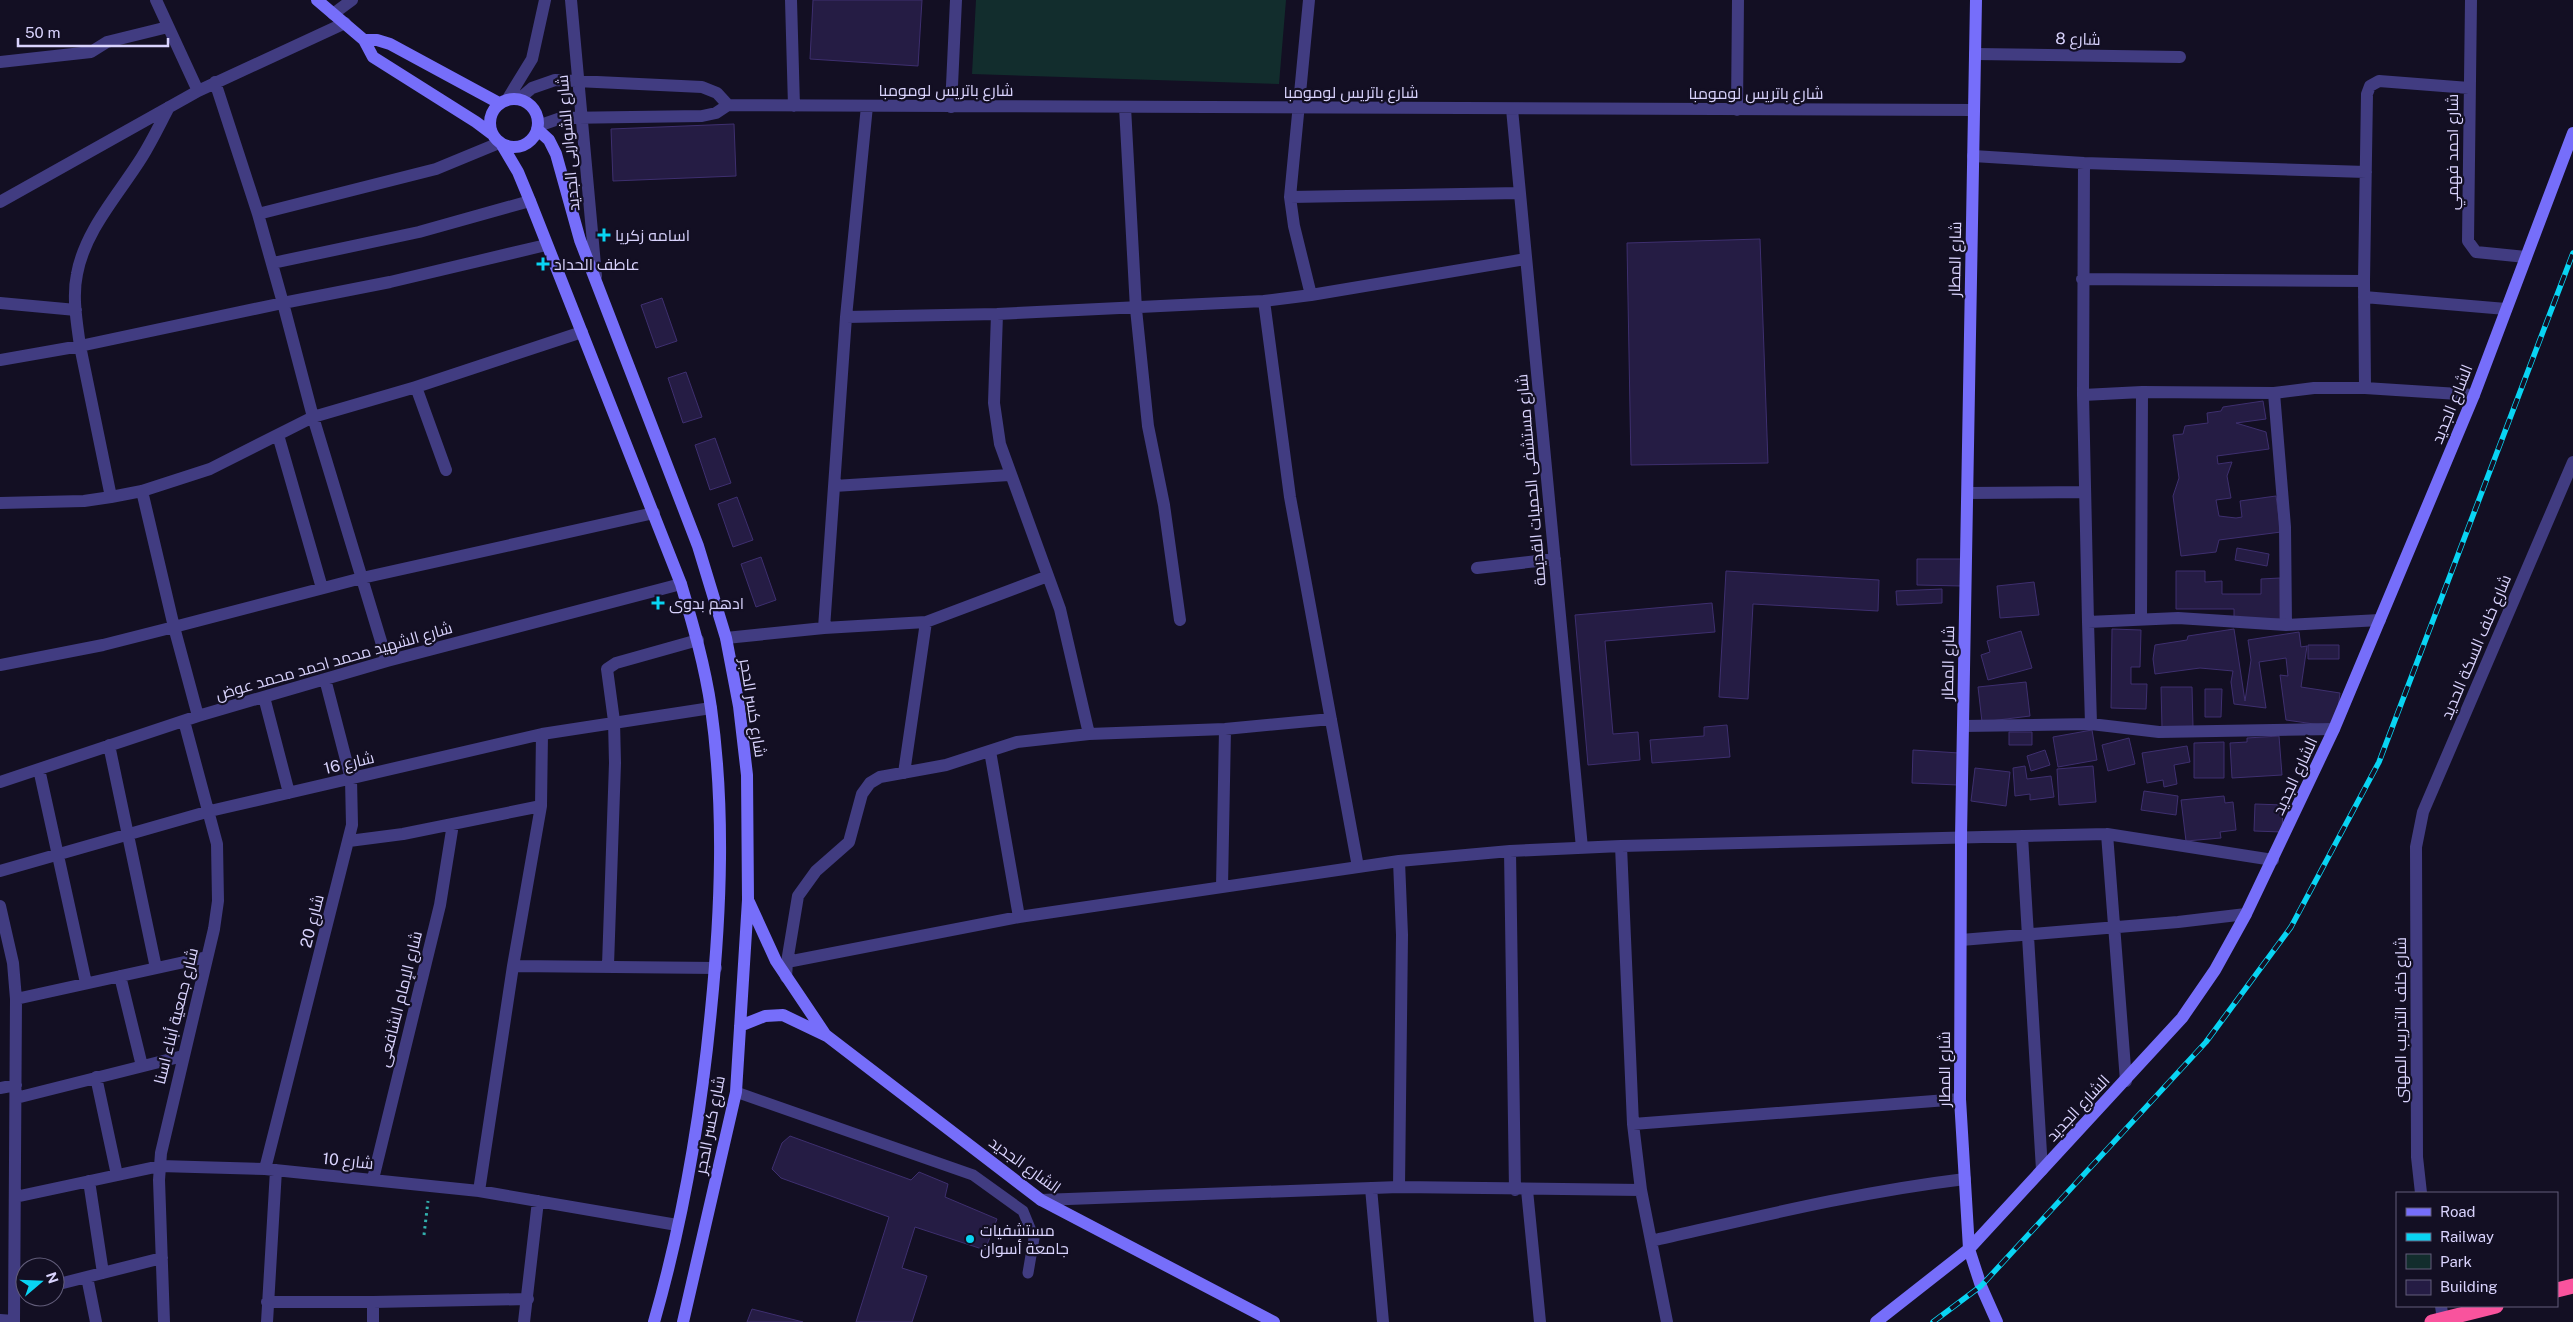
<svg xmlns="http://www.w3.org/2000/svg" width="2573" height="1322" viewBox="0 0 2573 1322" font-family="'Public Sans',Cairo,sans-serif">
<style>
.green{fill:#122d2d}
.building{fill:#251c44;stroke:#3e2f6f}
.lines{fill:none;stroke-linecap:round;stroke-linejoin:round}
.path{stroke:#33b1ae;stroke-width:3;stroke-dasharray:2.5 4;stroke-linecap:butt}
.lane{stroke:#413c81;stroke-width:11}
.street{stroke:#413c81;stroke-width:12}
.secondary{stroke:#766efa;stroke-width:12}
.highway{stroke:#f9539d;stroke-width:15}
.rail-casing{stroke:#09d4f3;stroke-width:5.5}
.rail{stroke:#130f23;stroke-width:4;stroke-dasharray:11;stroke-linecap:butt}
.poi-dot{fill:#09d4f3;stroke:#130f23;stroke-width:2}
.labels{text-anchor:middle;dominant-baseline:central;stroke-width:4.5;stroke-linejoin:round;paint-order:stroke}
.street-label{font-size:16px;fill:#d9d3fd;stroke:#130f23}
.poi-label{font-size:16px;fill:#d9d3fd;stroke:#130f23;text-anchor:start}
</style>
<rect width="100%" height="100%" fill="#130f23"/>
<path class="green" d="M976 0H1286L1279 84 972 74Z"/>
<path class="building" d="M813 0H922L918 66 810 59Z
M734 124 736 176 613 181 611 129Z
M1760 239 1768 463 1631 465 1627 243Z
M662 298 677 341 656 348 641 305Z
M686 372 702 417 683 423 668 378Z
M2263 401 2266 419 2236 423 2266 432 2269 449 2217 456 2218 464 2232 462 2227 476 2231 498 2216 500 2219 516 2236 518 2242 517 2240 501 2276 496 2281 532 2219 540 2216 552 2181 556 2173 496 2179 478 2173 435 2183 434 2185 426 2208 423 2207 413 2221 411 2223 407Z
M715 438 731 483 710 490 695 445Z
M737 497 753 540 733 547 718 504Z
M2237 548 2269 554 2267 566 2235 560Z
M761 557 776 600 756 607 741 564Z
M1917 559H1962V586L1917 585Z
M1726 571 1879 580 1878 611 1753 604 1748 699 1719 697Z
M2176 571H2205V582L2222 581V594H2261V579L2280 578V619H2234V609H2176Z
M2034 582 2039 615 2000 618 1997 586Z
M1942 589V603L1897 605 1896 591Z
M1712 603 1715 632 1605 641 1613 734 1638 732 1640 760 1588 765 1575 615Z
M2112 629 2141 630 2140 667H2131V684H2147L2146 709 2111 708Z
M2234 629 2245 701 2251 660 2248 640 2299 632 2301 647 2307 646 2301 687 2340 693 2336 725 2328 726 2286 720 2280 675 2288 676 2286 658 2259 662 2266 708 2234 704 2231 682 2233 671 2200 668 2155 674 2153 659 2155 645 2187 640 2188 636Z
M2021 631 2032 668 1988 680 1981 655 1990 652 1987 641Z
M2308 645H2339V659H2308Z
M2026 682 2030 716 1982 722 1978 687Z
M2161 687H2192L2193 727 2162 728Z
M2205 689H2222L2221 717H2205Z
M1727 725 1730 757 1652 763 1650 740 1704 736V727Z
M2092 730 2097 760 2058 767 2053 737Z
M2009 732H2032V745H2009Z
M2279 736 2282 775 2232 778 2230 743 2247 742V738Z
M2129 738 2135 764 2108 771 2102 745Z
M2224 742V778H2194V743Z
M2187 746 2190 762 2174 765 2177 784 2164 787 2163 780 2147 783 2142 753Z
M1913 750 1959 753 1958 785 1912 783Z
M2045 750 2050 765 2031 771 2027 756Z
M2025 766 2027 779 2051 776 2054 797 2030 800V794L2015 796 2013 768Z
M2093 766 2096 802 2059 805 2057 769Z
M1975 768 2010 772 2006 806 1971 801Z
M2144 791 2178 796 2176 815 2141 810Z
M2224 796 2225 803 2233 802 2236 830 2220 832 2221 838 2186 841 2181 800Z
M2255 804 2283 805 2282 832 2254 831Z
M790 1136 911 1180 919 1172 948 1184 945 1197 997 1219 985 1250 915 1227 902 1268 927 1276 912 1322H856L889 1217 781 1178 772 1169 782 1143Z
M752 1309 803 1322H747Z"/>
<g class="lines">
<path class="path" d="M424 1235 428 1201"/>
<path class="lane" d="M736 1092 973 1175 1023 1211 1034 1238 1028 1273"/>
<path class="street" d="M156 0 198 91
M571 0 596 276
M791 0 794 106
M1309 0 1290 197 1294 226 1311 295
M2471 0 2468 241 2476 252 2526 257
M333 14 352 0
M1975 54 2180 57
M0 62 91 52 107 42 168 27
M215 82 258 214 283 303 390 282 546 245
M519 99 532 88 555 80 702 87 717 93 728 105
M507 100 532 59 545 0
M169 107C160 124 152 141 142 157 119 194 85 230 77 274 72 297 77 323 80 346L283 303 313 417 387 661
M951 107 956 0
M1125 107 1136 309 1148 426 1164 505 1180 620
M1512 109 1582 848
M1737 110 1738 0
M538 126 561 118 702 116 716 113 728 105 1974 110
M1973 156 2084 163 2366 172
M2084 163 2083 395 2088 622 2178 618 2286 625 2380 620
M1290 197 1520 193
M0 202 198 91 345 23
M258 214 436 169 499 143
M273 263 419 232 530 201
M2082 279 2364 281 2365 388
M2364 281 2367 94 2370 86 2379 81 2469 88
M2364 297 2506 309
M1264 301 1290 497 1358 867
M0 303 76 310
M997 314 994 403 1000 444 1060 609 1089 734
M846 317 997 314 1264 301 1311 295 1526 259
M0 360 80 346 111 497 142 491 210 469 313 417 416 387 582 332
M416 387 446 470
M2274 393 2285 527 2286 625
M2083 395 2142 392 2274 393 2314 388H2365L2474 395
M278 435 322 588
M834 486 1009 475
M1968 493 2085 492
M0 503 84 501 111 497
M1477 568 1555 559
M2141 619 2142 392
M2088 622 2091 724
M824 628 846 317 867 106
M726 638 824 628 926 622 1048 576
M0 665 103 645 174 627 142 491
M264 697 289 793
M198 716 174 627 362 578 654 513
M1963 726 2091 724 2159 732 2334 729
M109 745 156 968
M990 751 1019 917
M39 769 86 983
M904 773 926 622
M0 782 198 716 387 661 681 584
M2107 834 2126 1081
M2022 836 2042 1170
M349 841 403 834 541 806
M1621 846 1633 1124 1641 1190 1667 1322
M1510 851 1515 1190
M0 871 210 811 542 734 711 708
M1222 887 1225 729
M0 906 13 963 16 999 14 1322
M1961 940 2178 922 2246 914
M787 962 798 896 816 871 849 842 862 794 870 783 880 777 946 765 1017 742 1089 734 1225 729 1331 719
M608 965 615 763 614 721 607 669 616 663 698 640
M513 966 716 968
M120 976 142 1066
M786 977 787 962 1019 917 1399 861 1510 851 1621 846 2107 834 2273 860
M16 999 207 957
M96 1077 117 1175
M0 1088 16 1085
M16 1098 183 1056
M1633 1124 1960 1099
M265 1169 352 825 351 779 325 679
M373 1179 440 905 453 824
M89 1181 103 1273
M1399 1187 1402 935 1399 861
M1371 1188 1383 1322
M1527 1190 1540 1322
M479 1191 513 966 541 806 542 734
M2421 1193 2417 1157 2416 847 2423 812 2573 462
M15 1197 160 1166 265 1169 479 1191 677 1225
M1041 1200 1399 1187 1641 1190
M1651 1241C1757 1217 1857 1192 1965 1179
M87 1277 96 1322
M55 1285 162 1258
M267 1302H373V1322
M373 1302 528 1299
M2441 1306 2443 1320
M0 1320 14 1321
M164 1322 159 1180 161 1153 214 929 218 901 217 844 184 721
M267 1322 276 1170
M524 1322 538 1201"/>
<path class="secondary" d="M317 0 364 40 373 57 476 122 492 134
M1976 0 1961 837 1960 1099 1969 1249 1981 1286 1997 1322
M364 40H377L390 44 499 103
M490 123a24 24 0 1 1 48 0a24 24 0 1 1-48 0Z
M537 129 549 140 556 154 580 240 698 546 726 638 739 706 747 775 748 900 736 1092 683 1322
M502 145 518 172 530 201 681 584C693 625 705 666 711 708 725 808 721 910 711 1010 701 1115 683 1221 654 1322
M749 902 776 961 825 1034
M740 1026 765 1016 783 1015 827 1036 1041 1200 1274 1322
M1876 1322 1969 1249 2182 1018 2215 970 2246 914 2334 729 2474 395 2573 133"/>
<path class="highway" d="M2557 1290 2573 1286
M2432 1322 2496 1306"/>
<defs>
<path id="rail" d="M1933 1322 1981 1286 2206 1042 2291 927 2379 762 2573 253"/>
</defs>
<use href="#rail" class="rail-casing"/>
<use href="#rail" class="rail"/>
</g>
<g class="poi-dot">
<path d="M601.5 227.5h5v5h5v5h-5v5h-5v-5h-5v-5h5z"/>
<path d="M540.5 256.5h5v5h5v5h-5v5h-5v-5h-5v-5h5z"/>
<path d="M655.5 595.5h5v5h5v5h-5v5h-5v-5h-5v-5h5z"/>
<circle cx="970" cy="1239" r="5"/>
</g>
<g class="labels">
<g class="street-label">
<text transform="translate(2078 39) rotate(1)">شارع 8</text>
<text x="946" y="90">شارع باتريس لومومبا</text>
<text x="1351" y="92">شارع باتريس لومومبا</text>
<text x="1756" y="93">شارع باتريس لومومبا</text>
<text transform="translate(568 143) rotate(-95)">شارع الشواربى الجديد</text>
<text transform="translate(2452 152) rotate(-90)">شارع احمد فهمي</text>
<text transform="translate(1955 259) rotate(-89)">شارع المطار</text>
<text transform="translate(2452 404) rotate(-68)">الشارع الجديد</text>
<text transform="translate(1531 480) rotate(-95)">شارع مستشفى الحميات القديمة</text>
<text transform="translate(2476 647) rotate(-67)">شارع خلف السكة الحديد</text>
<text transform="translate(334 661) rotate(-16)">شارع الشهيد محمد احمد محمد عوض</text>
<text transform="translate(1948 663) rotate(-89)">شارع المطار</text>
<text transform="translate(753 708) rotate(81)">شارع كسر الحجر</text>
<text transform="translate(349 763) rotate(-13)">شارع 16</text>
<text transform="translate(2295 776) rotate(-65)">الشارع الجديد</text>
<text transform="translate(312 921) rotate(-76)">شارع 20</text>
<text transform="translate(400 999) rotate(-76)">شارع الإمام الشافعى</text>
<text transform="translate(176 1016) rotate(-76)">شارع جمعية أبناء اسنا</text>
<text transform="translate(2400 1020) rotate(-90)">شارع خلف التدريب المهنى</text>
<text transform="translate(1944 1069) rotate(-90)">شارع المطار</text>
<text transform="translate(2078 1108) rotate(-47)">الشارع الجديد</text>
<text transform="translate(710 1125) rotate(-79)">شارع كسر الحجر</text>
<text transform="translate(348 1161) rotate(6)">شارع 10</text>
<text transform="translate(1025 1165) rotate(36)">الشارع الجديد</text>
</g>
<g class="poi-label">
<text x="615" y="235">اسامه زكريا</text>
<text x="554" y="264">عاطف الحداد</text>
<text x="669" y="603">ادهم بدوى</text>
<text x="980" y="1230">مستشفيات<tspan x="980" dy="18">جامعة أسوان</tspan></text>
</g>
</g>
<rect x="2396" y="1192" width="162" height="115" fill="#130f23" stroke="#625d7a"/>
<rect x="2406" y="1208" width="25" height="8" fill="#766efa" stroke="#625d7a"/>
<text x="2440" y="1217" font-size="15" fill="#d9d3fd">Road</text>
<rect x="2406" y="1233" width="25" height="8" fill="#09d4f3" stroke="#625d7a"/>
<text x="2440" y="1242" font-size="15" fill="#d9d3fd">Railway</text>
<rect x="2406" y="1254" width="25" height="15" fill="#122d2d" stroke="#625d7a"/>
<text x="2440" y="1267" font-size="15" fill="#d9d3fd">Park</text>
<rect x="2406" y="1280" width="25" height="15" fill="#251c44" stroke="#625d7a"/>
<text x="2440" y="1292" font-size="15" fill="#d9d3fd">Building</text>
<g transform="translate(40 1282) rotate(71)"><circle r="24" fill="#130f23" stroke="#625d7a"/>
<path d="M0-4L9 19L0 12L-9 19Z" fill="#09d4f3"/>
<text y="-8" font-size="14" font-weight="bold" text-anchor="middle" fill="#d9d3fd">N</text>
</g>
<path d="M18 38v8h150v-8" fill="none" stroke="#d9d3fd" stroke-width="2.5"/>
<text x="25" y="38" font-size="15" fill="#d9d3fd" stroke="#130f23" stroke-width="4" paint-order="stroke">50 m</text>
</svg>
